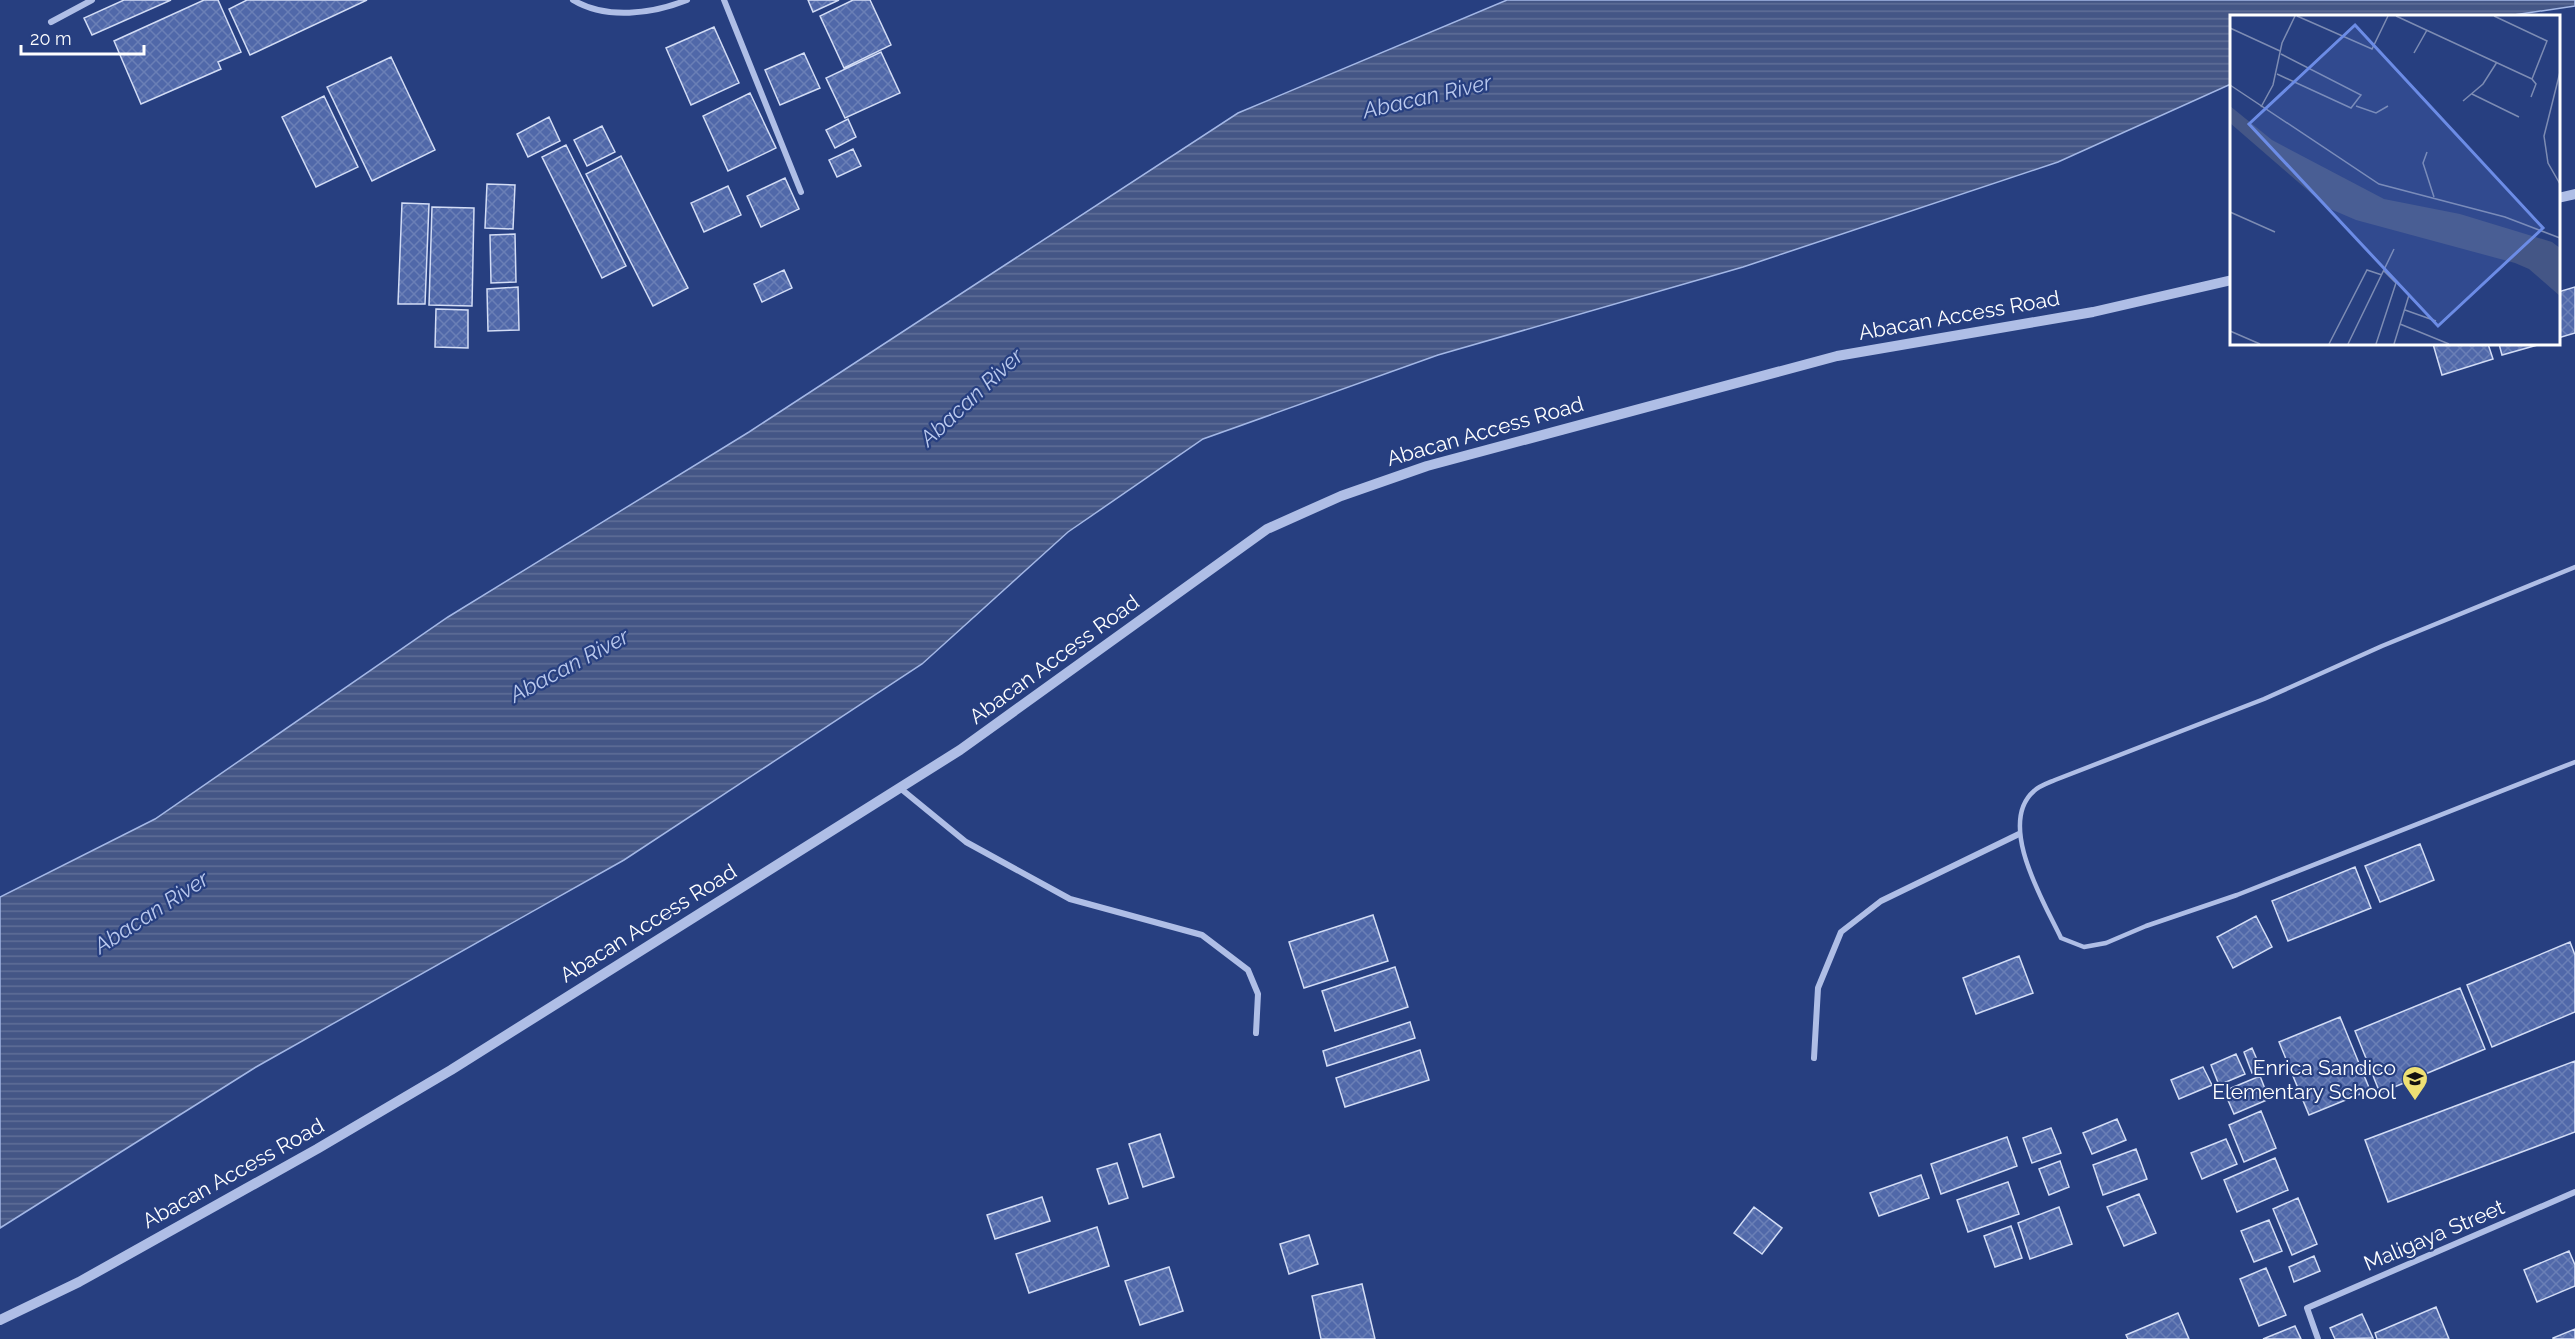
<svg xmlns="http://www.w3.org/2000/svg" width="2575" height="1339" viewBox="0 0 2575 1339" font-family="Raleway,sans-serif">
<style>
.water{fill:url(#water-rules);stroke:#a3b7e6;stroke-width:1.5}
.building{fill:url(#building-cross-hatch);stroke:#d2dcf5;stroke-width:1.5}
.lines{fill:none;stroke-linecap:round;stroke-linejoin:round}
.service{stroke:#afbee6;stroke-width:4.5}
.minor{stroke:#afbee6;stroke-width:6}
.tertiary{stroke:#afbee6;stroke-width:10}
.labels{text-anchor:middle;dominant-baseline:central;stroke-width:4.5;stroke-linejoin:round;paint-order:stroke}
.street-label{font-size:21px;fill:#fff;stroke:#273f80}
.poi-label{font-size:21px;fill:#fff;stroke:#273f80;text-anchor:end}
.water-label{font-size:22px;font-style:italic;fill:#bac9ee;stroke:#273f80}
.inset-road{fill:none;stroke:#7d8cb3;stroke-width:1.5}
.view{fill:#6c8ce6;fill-opacity:0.15;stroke:#6c8ce6;stroke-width:3}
.inset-edge{fill:none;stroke:#fff;stroke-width:3}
</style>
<defs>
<pattern id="water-rules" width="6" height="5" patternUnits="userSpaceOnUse" patternTransform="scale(1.5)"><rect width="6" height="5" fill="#445686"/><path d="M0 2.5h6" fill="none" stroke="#606f98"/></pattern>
<pattern id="building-cross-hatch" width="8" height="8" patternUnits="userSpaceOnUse" patternTransform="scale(1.5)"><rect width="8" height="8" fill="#5068a9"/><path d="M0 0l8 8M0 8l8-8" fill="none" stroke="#6a7fb6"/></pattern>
</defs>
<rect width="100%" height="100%" fill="#273f80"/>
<path class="water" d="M1507 0H2575V6L2507 16H2232L2231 84 2058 162 1743 267 1438 355 1203 439 1068 532 922 664 624 860 256 1067 0 1228V897L155 819 448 617 749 432 1238 113Z"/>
<path class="building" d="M124 0H171L92 35 84 18Z
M204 0H218L241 52 218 62 221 69 141 104 114 41Z
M247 0H367L250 55 229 9Z
M808 0H839L813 12Z
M853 0H870L891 45 844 68 820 16Z
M714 27 739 83 691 105 666 48Z
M881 52 900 93 845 118 826 78Z
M804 53 820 88 780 105 765 70Z
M391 57 435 150 372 181 327 87Z
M750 93 776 148 728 171 703 116Z
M324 96 358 167 316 187 282 117Z
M549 117 560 141 528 157 517 134Z
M848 119 856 137 835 148 826 130Z
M602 126 615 152 587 166 574 140Z
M566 145 626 266 602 278 542 157Z
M853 149 861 166 837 177 829 160Z
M621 156 688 288 653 306 586 174Z
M785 178 799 209 761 227 747 196Z
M487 184 515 185 513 229 485 228Z
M728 186 741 215 704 232 691 203Z
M402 203 429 204 425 304H398Z
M432 207 474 208 472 306 429 305Z
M515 234 516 282 491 283 490 235Z
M784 270 792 288 762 302 754 284Z
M518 287 519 330 488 331 487 289Z
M2575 287V333L2558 338V292Z
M436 309 468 310V348L435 347Z
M2433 344H2488L2493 359 2442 375Z
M2499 344H2541L2502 355Z
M2420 844 2434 880 2380 902 2365 866Z
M2355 867 2371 908 2288 941 2272 901Z
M1373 915 1388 961 1304 988 1289 942Z
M2256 916 2272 947 2233 968 2217 937Z
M2570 942 2575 955V1012L2492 1047 2467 985Z
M2019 956 2033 993 1976 1014 1963 978Z
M1395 967 1408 1007 1335 1031 1322 991Z
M2460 988 2485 1049 2380 1093 2355 1031Z
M2340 1017 2370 1090 2309 1115 2279 1042Z
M1410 1022 1415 1038 1327 1066 1323 1051Z
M2252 1048 2261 1069 2252 1073 2244 1052Z
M1420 1050 1429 1080 1345 1107 1336 1078Z
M2236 1054 2245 1074 2219 1085 2211 1065Z
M2575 1061V1132L2388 1202 2365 1140Z
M2203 1067 2212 1085 2179 1099 2171 1080Z
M2260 1076 2269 1099 2234 1114 2224 1091Z
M2261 1111 2276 1148 2244 1162 2229 1125Z
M2117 1119 2126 1140 2092 1154 2083 1133Z
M2051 1128 2061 1153 2032 1163 2023 1138Z
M1160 1134 1174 1177 1143 1187 1129 1144Z
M2007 1137 2017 1166 1941 1194 1931 1164Z
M2226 1139 2237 1164 2202 1179 2191 1153Z
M2136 1149 2147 1179 2103 1195 2093 1165Z
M2275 1158 2288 1190 2237 1212 2224 1180Z
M2060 1161 2069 1187 2049 1195 2039 1169Z
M1117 1163 1128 1198 1109 1204 1097 1169Z
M1921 1175 1929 1198 1879 1216 1870 1193Z
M2008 1182 2019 1214 1968 1232 1957 1200Z
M2139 1194 2156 1233 2124 1246 2107 1207Z
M1042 1197 1050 1221 995 1239 987 1215Z
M2298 1198 2317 1244 2292 1255 2273 1209Z
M1754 1207 1782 1228 1762 1254 1734 1233Z
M2059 1207 2072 1244 2030 1259 2018 1223Z
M2269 1220 2282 1251 2254 1262 2241 1231Z
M2011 1226 2022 1258 1995 1267 1984 1236Z
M1097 1227 1109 1266 1029 1293 1016 1254Z
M1309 1235 1318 1264 1289 1274 1280 1244Z
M2569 1251 2575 1265V1286L2537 1302 2524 1270Z
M2314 1256 2320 1271 2294 1282 2289 1267Z
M1169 1267 1183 1311 1140 1325 1125 1281Z
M2266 1268 2286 1315 2259 1326 2240 1279Z
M1362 1284 1375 1339H1321L1312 1296Z
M2436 1307 2449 1339H2377L2375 1333Z
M2178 1313 2189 1339H2128L2126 1335Z
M2362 1314 2373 1338 2335 1339 2330 1328Z
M2295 1326 2301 1339H2263Z
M2575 1329V1339H2553V1338Z"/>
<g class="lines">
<path class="service" d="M2575 567 2382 646 2264 699 2055 780C2048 783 2039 786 2034 791 1996 824 2045 904 2061 938L2084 947 2106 943 2146 926 2237 895 2575 762"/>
<path class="minor" d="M573 0C606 20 652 14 687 0
M724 0 801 192
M51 22 92 0
M900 788 966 842 1070 899 1202 935 1248 970 1258 994 1256 1033
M1814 1058 1818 988 1841 932 1881 901 2019 834
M2318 1339 2307 1308 2575 1192"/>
<path class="tertiary" d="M2558 198 2575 194
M0 1320 79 1282 317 1149 451 1070 960 750 1267 529 1341 496 1427 466 1837 356 2093 312 2232 280"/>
</g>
<defs>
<symbol id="school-pin" viewBox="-11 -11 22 30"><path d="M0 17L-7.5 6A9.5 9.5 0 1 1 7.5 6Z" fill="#eee074" stroke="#273f80"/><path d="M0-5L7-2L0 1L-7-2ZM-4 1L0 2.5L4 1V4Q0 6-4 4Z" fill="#111"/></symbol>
</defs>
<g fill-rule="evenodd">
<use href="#school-pin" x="2400" y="1064" width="30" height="40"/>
</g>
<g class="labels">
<g class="street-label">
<text transform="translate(1959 315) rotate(-10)">Abacan Access Road</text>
<text transform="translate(1485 431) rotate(-16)">Abacan Access Road</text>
<text transform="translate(1054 659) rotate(-36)">Abacan Access Road</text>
<text transform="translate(648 923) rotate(-32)">Abacan Access Road</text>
<text transform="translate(233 1173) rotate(-29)">Abacan Access Road</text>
<text transform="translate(2434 1235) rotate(-23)">Maligaya Street</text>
</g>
<g class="poi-label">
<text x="2396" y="1067">Enrica Sandico<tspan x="2396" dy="24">Elementary School</tspan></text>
</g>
<g class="water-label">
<text transform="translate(1427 96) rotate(-13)">Abacan River</text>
<text transform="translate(971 397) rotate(-43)">Abacan River</text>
<text transform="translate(569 665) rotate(-28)">Abacan River</text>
<text transform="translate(151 912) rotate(-33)">Abacan River</text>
</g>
</g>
<g transform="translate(2230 15)">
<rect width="330" height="330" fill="#273f80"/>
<path d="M0 91 42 125 154 184 230 199 322 227 330 233V281L299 254 285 248 126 205 98 193 0 108Z" fill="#445686"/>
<path class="inset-road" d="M67 1 142 34 158 1M166 1 302 64M264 1 317 26 302 64 306 69 301 82M0 13 50 36M184 38 197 15M330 57 314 121 318 148 330 169M47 59 121 93 131 80 51 39M0 70 149 169 275 202 330 223M242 79 289 102M233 86 253 69 267 47M126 91 146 98 158 91M31 92 43 70 52 28 65 1M197 137 193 148 204 182M0 197 45 217M175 295 206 306M170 309 219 329M0 316 30 329M99 329 137 255 152 260M118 329 164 234M146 329 166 268 154 256M164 329 179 280"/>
<path class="view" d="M125 10 313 213 208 311 19 109Z"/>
<rect width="330" height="330" class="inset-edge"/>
</g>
<path d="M21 45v9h123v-9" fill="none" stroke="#ffffff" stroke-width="3"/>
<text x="30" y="45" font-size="18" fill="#ffffff" stroke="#273f80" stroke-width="4.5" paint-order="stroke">20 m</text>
</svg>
